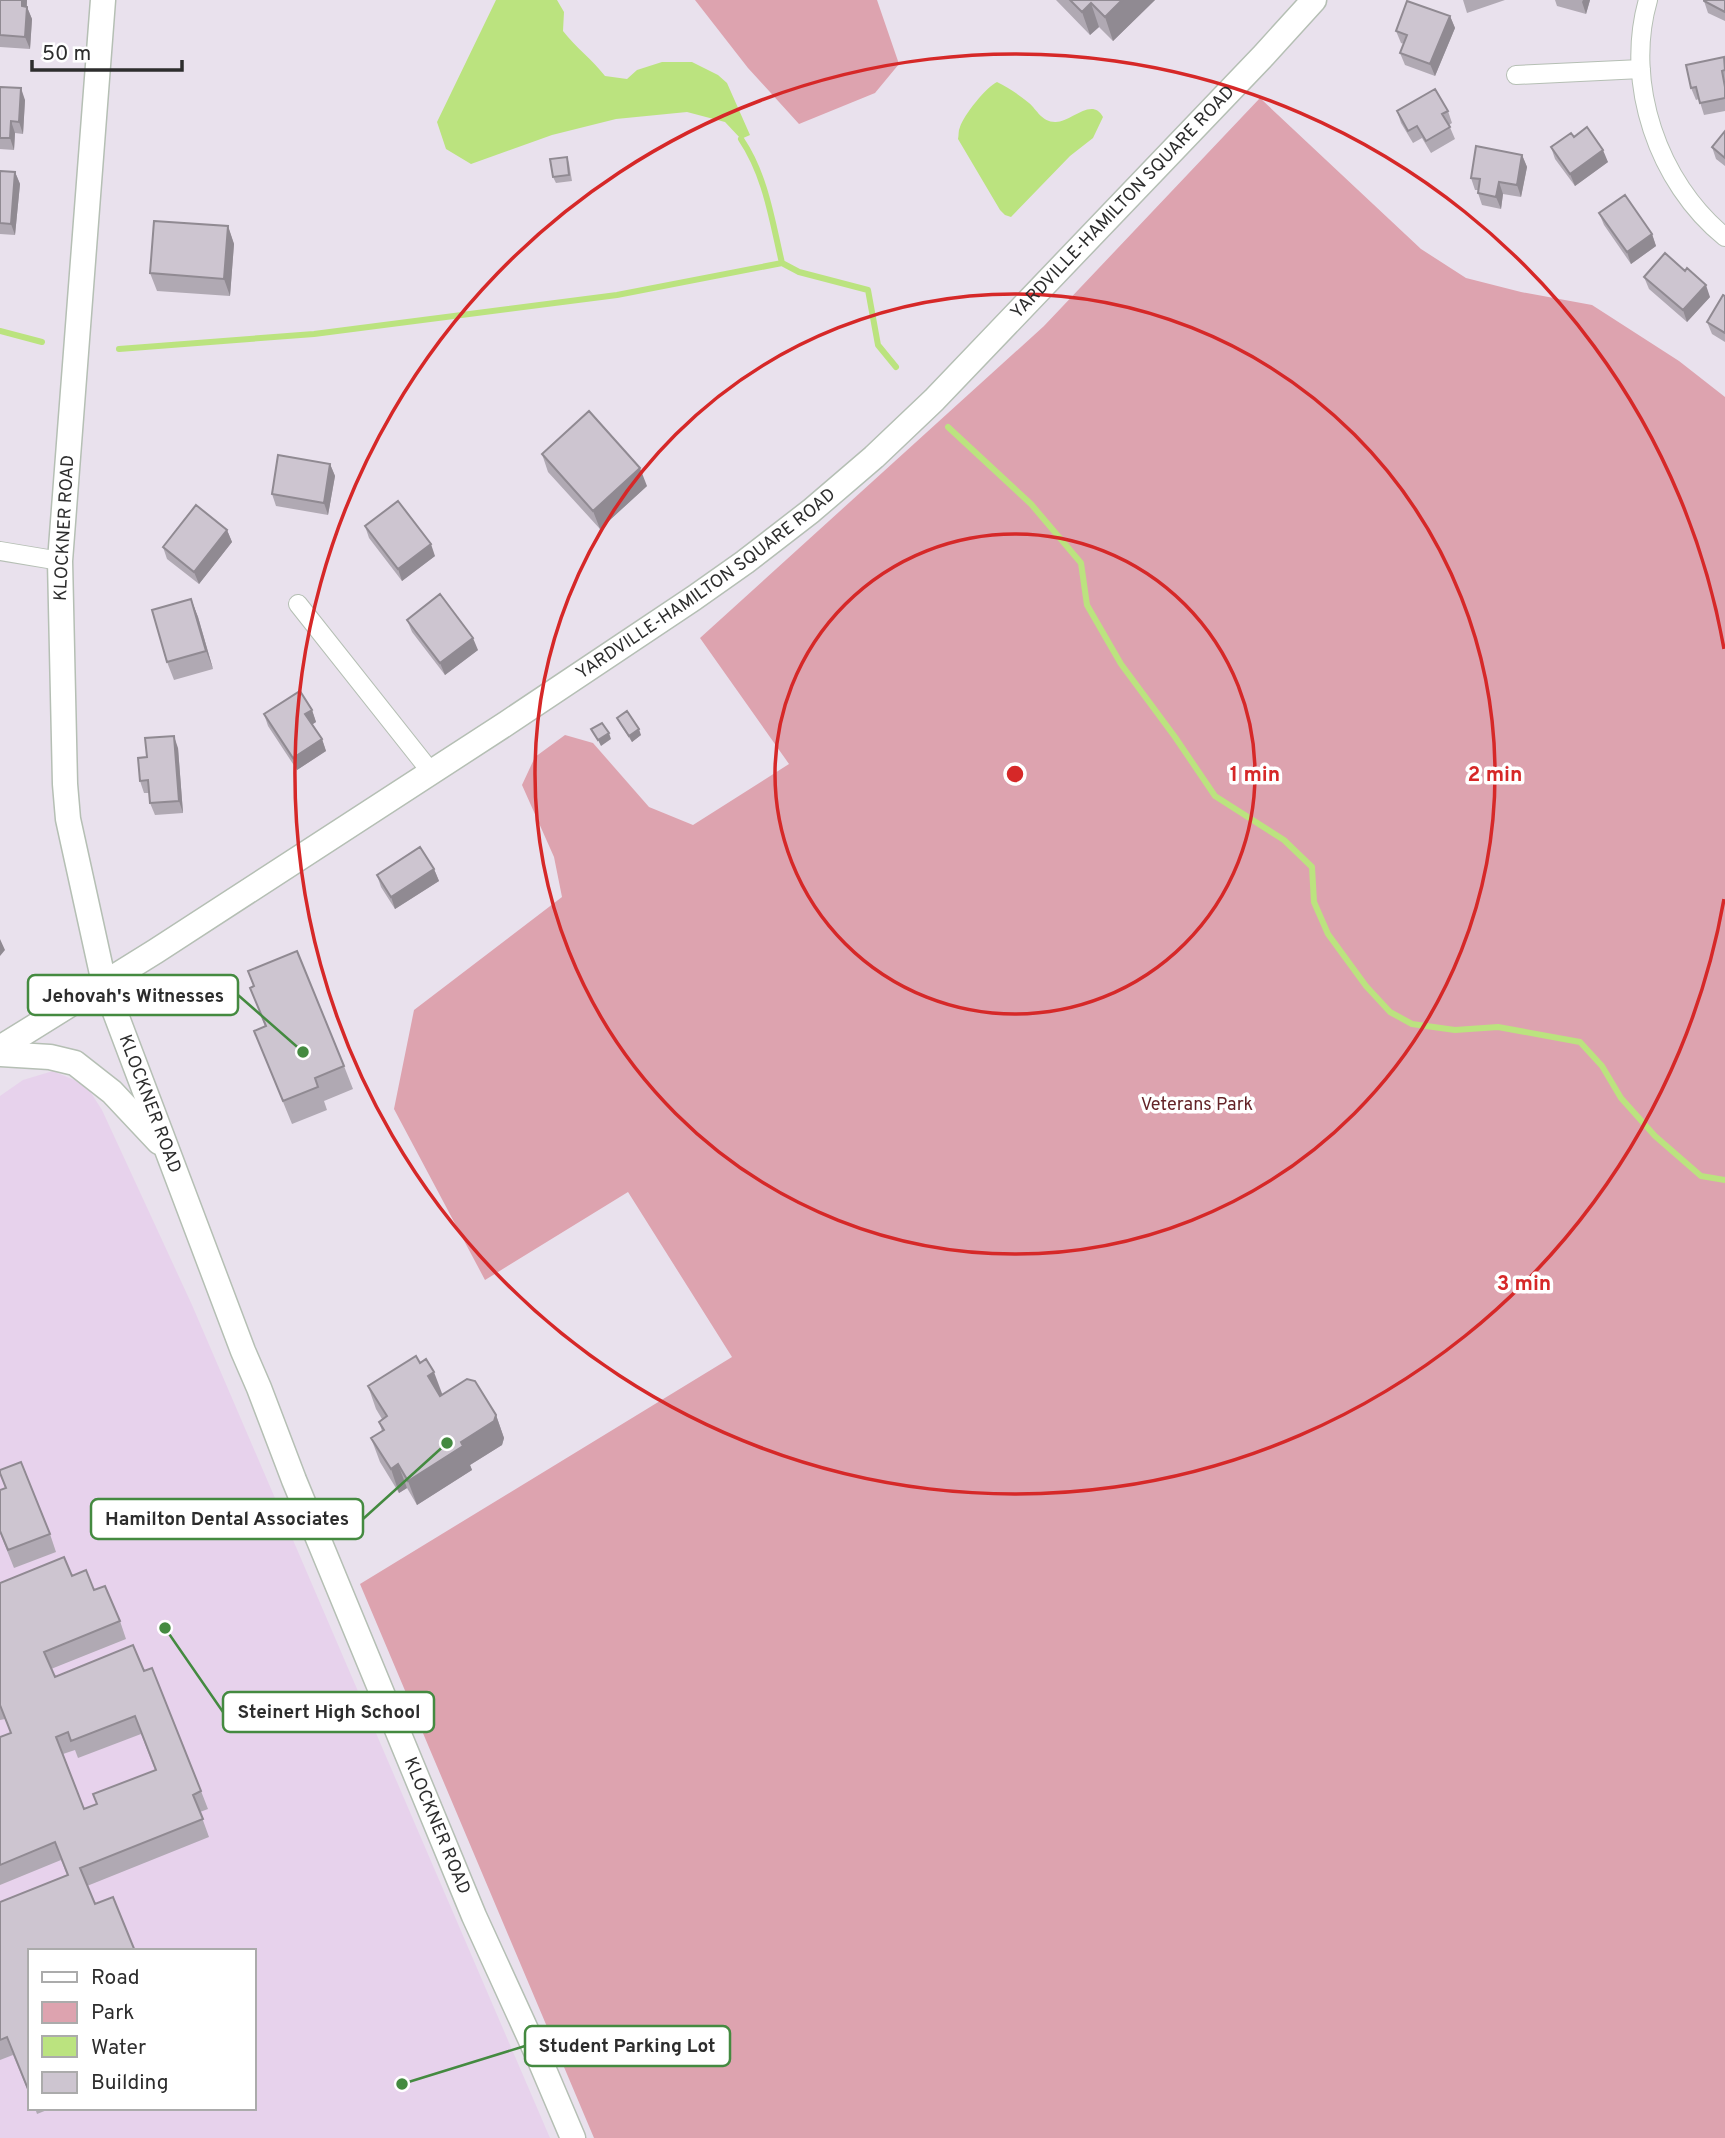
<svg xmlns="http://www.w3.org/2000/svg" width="1725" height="2138" viewBox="0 0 1725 2138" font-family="Overpass,sans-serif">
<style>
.education{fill:#e7d2ec;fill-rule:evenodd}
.green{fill:#dda3af}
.water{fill:#bbe37f}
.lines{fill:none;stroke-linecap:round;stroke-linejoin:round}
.stream{stroke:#bbe37f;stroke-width:6}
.street-casing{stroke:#b5bfb4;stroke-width:20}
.secondary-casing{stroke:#b5bfb4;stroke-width:27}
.street{stroke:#fff;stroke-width:18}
.secondary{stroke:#fff;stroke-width:24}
.wall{fill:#b0a9b3;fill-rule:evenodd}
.shaded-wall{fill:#908a92}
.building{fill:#cdc5d0;stroke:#908a92;stroke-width:2;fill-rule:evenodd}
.ring{fill:none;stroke:#d62828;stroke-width:3.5}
.labels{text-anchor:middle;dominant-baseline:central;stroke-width:7;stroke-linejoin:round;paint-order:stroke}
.street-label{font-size:18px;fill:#2d2d2d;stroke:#fff}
.park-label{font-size:18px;fill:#642327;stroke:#fff}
.centre{fill:#d62828;stroke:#fff;stroke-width:3.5}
.ring-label{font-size:21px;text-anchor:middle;font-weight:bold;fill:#d62828;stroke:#fff;stroke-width:7;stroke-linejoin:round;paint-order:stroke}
.leader{fill:none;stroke:#448a40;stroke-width:2.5}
.callout-dot{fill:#448a40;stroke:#fff;stroke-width:2.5}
.callout{fill:#fff;stroke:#448a40;stroke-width:2.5}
.callout-label{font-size:19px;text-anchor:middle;font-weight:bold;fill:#2d2d2d}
</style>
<rect width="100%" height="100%" fill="#e9e1ed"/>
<path class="education" d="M53 1071 86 1085 102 1110 192 1305 550 2138H0V1096L23 1080ZM30 1951H254V2108H30Z"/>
<path class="green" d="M695 0H877L899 64 875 93 799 124 748 68Z
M1260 98 1421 249 1466 278 1521 292 1592 305 1679 361 1725 397V2138H594L360 1584 732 1357 628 1192 485 1280 394 1109 414 1010 562 897 554 857 522 785 535 757 565 735 593 743 649 807 693 825 789 764 700 638 1044 326Z"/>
<path class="water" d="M496 0H557L564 12 563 31C576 48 592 59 605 76L627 79 637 70 662 62H692L718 75 727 83 750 135 741 139 725 122 687 112 616 119 552 135 471 164 446 149 437 122Z
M997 82C1008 87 1019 95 1029 103 1037 110 1042 122 1055 122 1070 123 1092 96 1103 117L1093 138 1070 156 1011 217 1005 215 1000 210 958 139C959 135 958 131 960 127 964 115 986 87 997 82Z"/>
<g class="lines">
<path class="stream" d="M741 139C766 176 772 221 782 263L799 272 868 290 878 345 896 367
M0 331 42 342
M119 349 314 334 617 295 782 263
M948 427 1031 504 1081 563 1087 605 1121 664 1175 737 1215 796 1284 840 1312 867 1314 902 1328 934 1366 986 1390 1012 1412 1024 1455 1030 1498 1027 1580 1042 1602 1066 1621 1098 1655 1136 1701 1176 1725 1180"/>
<defs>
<path id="street" d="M1648 0C1624 83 1658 183 1725 237
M1516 75 1641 69
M0 551 60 561
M298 604 431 772"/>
<g id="secondary">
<path id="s1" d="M103 0 60 561 65 784 68 819 104 983 243 1351 259 1388 294 1480 474 1916 539 2058 573 2138"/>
<path id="s2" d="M0 1048 156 951 507 723 694 598 745 562 811 511 874 457 934 400 1264 55 1314 0"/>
<path d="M0 1054 50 1057 75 1063 112 1092 159 1142"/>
</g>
</defs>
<use href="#street" class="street-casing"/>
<use href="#secondary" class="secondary-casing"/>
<use href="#street" class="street"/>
<use href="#secondary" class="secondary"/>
</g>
<path class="wall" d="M0 0H27V7L32 19 30 49 0 47Z
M1056 0H1155L1113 41 1099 27 1090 35Z
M1463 0H1505L1467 13Z
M1555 0H1590L1586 14 1557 6Z
M1725 0V21L1708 13 1704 1Z
M1450 16 1455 28 1435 76 1405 65 1400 53 1404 44 1401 43 1396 31Z
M1725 58V111L1704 115 1699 99 1696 100 1691 88Z
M0 87 25 100 23 134 15 133 14 150 0 149Z
M1397 111H1448L1452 123 1449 125 1455 139 1431 153 1422 138 1413 143 1401 123Z
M1725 131V166L1716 159 1712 147Z
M1574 137 1608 162 1575 186 1555 159 1551 147Z
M1522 155 1527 167 1521 197 1503 194 1501 209 1482 205 1478 193V190H1475L1471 178Z
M567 157 569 163 572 181 556 183 553 177Z
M0 171 15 172 20 184 15 235 0 234Z
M1599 213 1652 234 1656 246 1631 264 1604 225Z
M228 226 234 244 230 296 157 291 150 273Z
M1644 277 1710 297 1687 322 1649 289Z
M1725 296V342L1712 334 1707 322Z
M542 454 647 486 600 529 548 472Z
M330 464 335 476 328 515 276 506 272 494Z
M365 526 435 556 402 581 369 538Z
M227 530 232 542 199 584 167 559 163 547Z
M191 599 198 617 213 669 174 680 167 662Z
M407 620 478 650 445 675 412 632Z
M312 710 316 722 312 724 322 739 326 751 297 770 268 726 264 714Z
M617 718 641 735 632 742 620 724Z
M178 748 183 813 155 815 150 803 149 793H144L140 781 147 757Z
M434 869 439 881 395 909 381 887 377 875Z
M250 988 344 1066 353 1089 324 1101 327 1110 292 1124 254 1031 265 1026Z
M368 1386 443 1395 496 1415 504 1438 502 1445 470 1465 472 1470 417 1505 407 1488 399 1493 380 1462 371 1438 382 1431 379 1422 382 1419 376 1409Z
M0 1473 50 1534 56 1552 14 1568 0 1533V1490L5 1488Z
M72 1576 94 1590 120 1621 126 1639 51 1669 55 1677 144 1671 201 1791 208 1809 200 1812 209 1837 87 1886 30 1951V2096L13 2055 0 2060V1902L67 1875 61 1860 0 1885V1737L11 1733 5 1719 0 1720V1583ZM141 1734 155 1770 97 1804 84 1809 63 1754 75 1750 78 1758Z
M35 2108H52L37 2114Z"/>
<path class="shaded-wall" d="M22 0H27L26 18 22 6Z
M1122 0H1155L1113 41 1105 17Z
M1583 0H1590L1586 14 1582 2Z
M1091 3 1099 27 1090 35 1082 12Z
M27 7 32 19 30 49 25 37Z
M1450 16 1455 28 1435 76 1430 64Z
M21 88 25 100 23 134 19 122Z
M11 121 15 133 14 150 10 138Z
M1603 150 1608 162 1575 186 1570 174Z
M1522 155 1527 167 1521 197 1517 185Z
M15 172 20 184 15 235 11 224Z
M1499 182 1503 194 1501 209 1496 197Z
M228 226 234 244 230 296 224 279Z
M1652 234 1656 246 1631 264 1627 252Z
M1706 285 1710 297 1687 322 1683 310Z
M330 464 335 476 328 515 324 503Z
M640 468 647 486 600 529 593 511Z
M227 530 232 542 199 584 194 572Z
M431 544 435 556 402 581 398 569Z
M191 599 198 617 213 669 206 651Z
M473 638 478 650 445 675 440 663Z
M312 710 316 722 310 726 305 714Z
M639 729 641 735 632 742 629 736Z
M609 733 611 739 601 746 598 740Z
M174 736 178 748 183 813 179 801Z
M322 739 326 751 297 770 293 758Z
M434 869 439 881 395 909 391 897Z
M0 939 5 950 0 956Z
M434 1372 443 1396 436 1400 428 1376Z
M496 1415 504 1438 502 1445 470 1465 472 1470 417 1505 408 1481Z
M398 1464 407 1488 399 1493 391 1469Z"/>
<path class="building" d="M0 0H22V6L27 7 25 37 0 35Z
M1070 0H1122L1105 17 1091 3 1082 12Z
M1704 0H1725V12L1704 1Z
M1407 1 1450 16 1430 64 1400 53 1407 35 1396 31Z
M1724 57 1725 70 1722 71 1725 87V98L1700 103 1696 87 1691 88 1686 65Z
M0 87 21 88 19 122 11 121 10 138H0Z
M1435 89 1448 111 1442 114 1450 127 1426 141 1417 126 1408 131 1397 111Z
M1587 127 1603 150 1570 174 1551 147 1571 133 1574 137Z
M1725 131V158L1712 147Z
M1476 146 1522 155 1517 185 1499 182 1496 197 1478 193 1480 179 1471 178Z
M567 157 569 175 553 177 550 159Z
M0 171 15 172 11 224 0 223Z
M1625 195 1652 234 1627 252 1599 213Z
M154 221 228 226 224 279 150 273Z
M1665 253 1685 271 1687 268 1706 285 1683 310 1644 277Z
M1723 295 1725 296V333L1707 322Z
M589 411 640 468 593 511 542 454Z
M278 455 330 464 324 503 272 494Z
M398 501 431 544 398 569 365 526Z
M196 505 227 530 194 572 163 547Z
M440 594 473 638 440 663 407 620Z
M191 599 206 651 167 662 152 610Z
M300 691 312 710 305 714 322 739 293 758 264 714Z
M627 711 639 729 629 736 617 718Z
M602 723 609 733 598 740 591 729Z
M174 736 179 801 150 803 148 780 140 781 138 758 147 757 145 738Z
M420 847 434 869 391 897 377 875Z
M297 951 344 1066 315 1078 318 1087 283 1101 254 1031 266 1026 250 988 254 986 248 971Z
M416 1356 420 1363 426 1359 434 1372 428 1376 440 1396 467 1379 475 1381 496 1415 494 1421 461 1442 463 1446 408 1481 398 1464 391 1469 371 1438 384 1430 379 1422 387 1416 368 1386Z
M21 1462 50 1534 8 1550 0 1531V1490L6 1488 0 1473V1470Z
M64 1557 72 1576 86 1570 94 1590 105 1586 120 1621 44 1652 55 1677 133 1645 144 1671 152 1668 201 1791 193 1795 203 1819 80 1868 95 1904 113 1897 135 1951H30V2094L7 2037 0 2040V1902L68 1875 55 1842 0 1865V1737L11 1733 0 1705V1583ZM135 1716 156 1770 93 1794 97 1804 84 1809 56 1737 68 1732 71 1741Z"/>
<g class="ring">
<circle cx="1015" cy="774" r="240"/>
<circle cx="1015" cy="774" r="480"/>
<path d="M1724 899A720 720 0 1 1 1724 649"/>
</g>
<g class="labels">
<g class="street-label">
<text stroke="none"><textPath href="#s2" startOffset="1412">YARDVILLE-HAMILTON SQUARE ROAD</textPath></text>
<text transform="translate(65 528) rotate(-87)">KLOCKNER ROAD</text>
<text stroke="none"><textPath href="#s2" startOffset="845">YARDVILLE-HAMILTON SQUARE ROAD</textPath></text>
<text stroke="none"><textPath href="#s1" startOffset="1118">KLOCKNER ROAD</textPath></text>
<text stroke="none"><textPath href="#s1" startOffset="1895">KLOCKNER ROAD</textPath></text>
</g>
<g class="park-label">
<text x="1197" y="1105">Veterans Park</text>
</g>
</g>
<circle cx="1015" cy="774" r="10" class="centre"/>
<g class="ring-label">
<text x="1255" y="781">1 min</text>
<text x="1495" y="781">2 min</text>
<text x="1524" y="1290">3 min</text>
</g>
<path class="leader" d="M303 1052L238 995M447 1443L363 1519M165 1628L223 1712M402 2084L525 2046"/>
<g class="callout-dot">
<circle cx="303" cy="1052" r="7"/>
<circle cx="447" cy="1443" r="7"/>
<circle cx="165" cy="1628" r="7"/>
<circle cx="402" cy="2084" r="7"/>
</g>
<g class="callout">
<rect x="28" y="975" width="210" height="40" rx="7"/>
<rect x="91" y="1499" width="272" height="40" rx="7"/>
<rect x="223" y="1692" width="211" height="40" rx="7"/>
<rect x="525" y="2026" width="205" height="40" rx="7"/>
</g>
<g class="callout-label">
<text x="133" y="1002">Jehovah's Witnesses</text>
<text x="227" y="1525">Hamilton Dental Associates</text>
<text x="329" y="1718">Steinert High School</text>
<text x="627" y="2052">Student Parking Lot</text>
</g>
<rect x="28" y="1949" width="228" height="161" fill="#ffffff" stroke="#ababab" stroke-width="2"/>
<rect x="42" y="1972" width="35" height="10" fill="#ffffff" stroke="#ababab" stroke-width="2"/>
<text x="91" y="1984" font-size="21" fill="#2d2d2d">Road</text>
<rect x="42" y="2002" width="35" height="21" fill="#dda3af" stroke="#ababab" stroke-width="2"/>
<text x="91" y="2019" font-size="21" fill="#2d2d2d">Park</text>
<rect x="42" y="2036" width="35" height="21" fill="#bbe37f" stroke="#ababab" stroke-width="2"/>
<text x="91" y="2054" font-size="21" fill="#2d2d2d">Water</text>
<rect x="42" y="2072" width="35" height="21" fill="#cdc5d0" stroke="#ababab" stroke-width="2"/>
<text x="91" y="2089" font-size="21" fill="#2d2d2d">Building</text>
<path d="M32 60v10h150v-10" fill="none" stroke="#2d2d2d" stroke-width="3.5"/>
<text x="42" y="60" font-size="21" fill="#2d2d2d" stroke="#ffffff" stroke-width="5" paint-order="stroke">50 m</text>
</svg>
